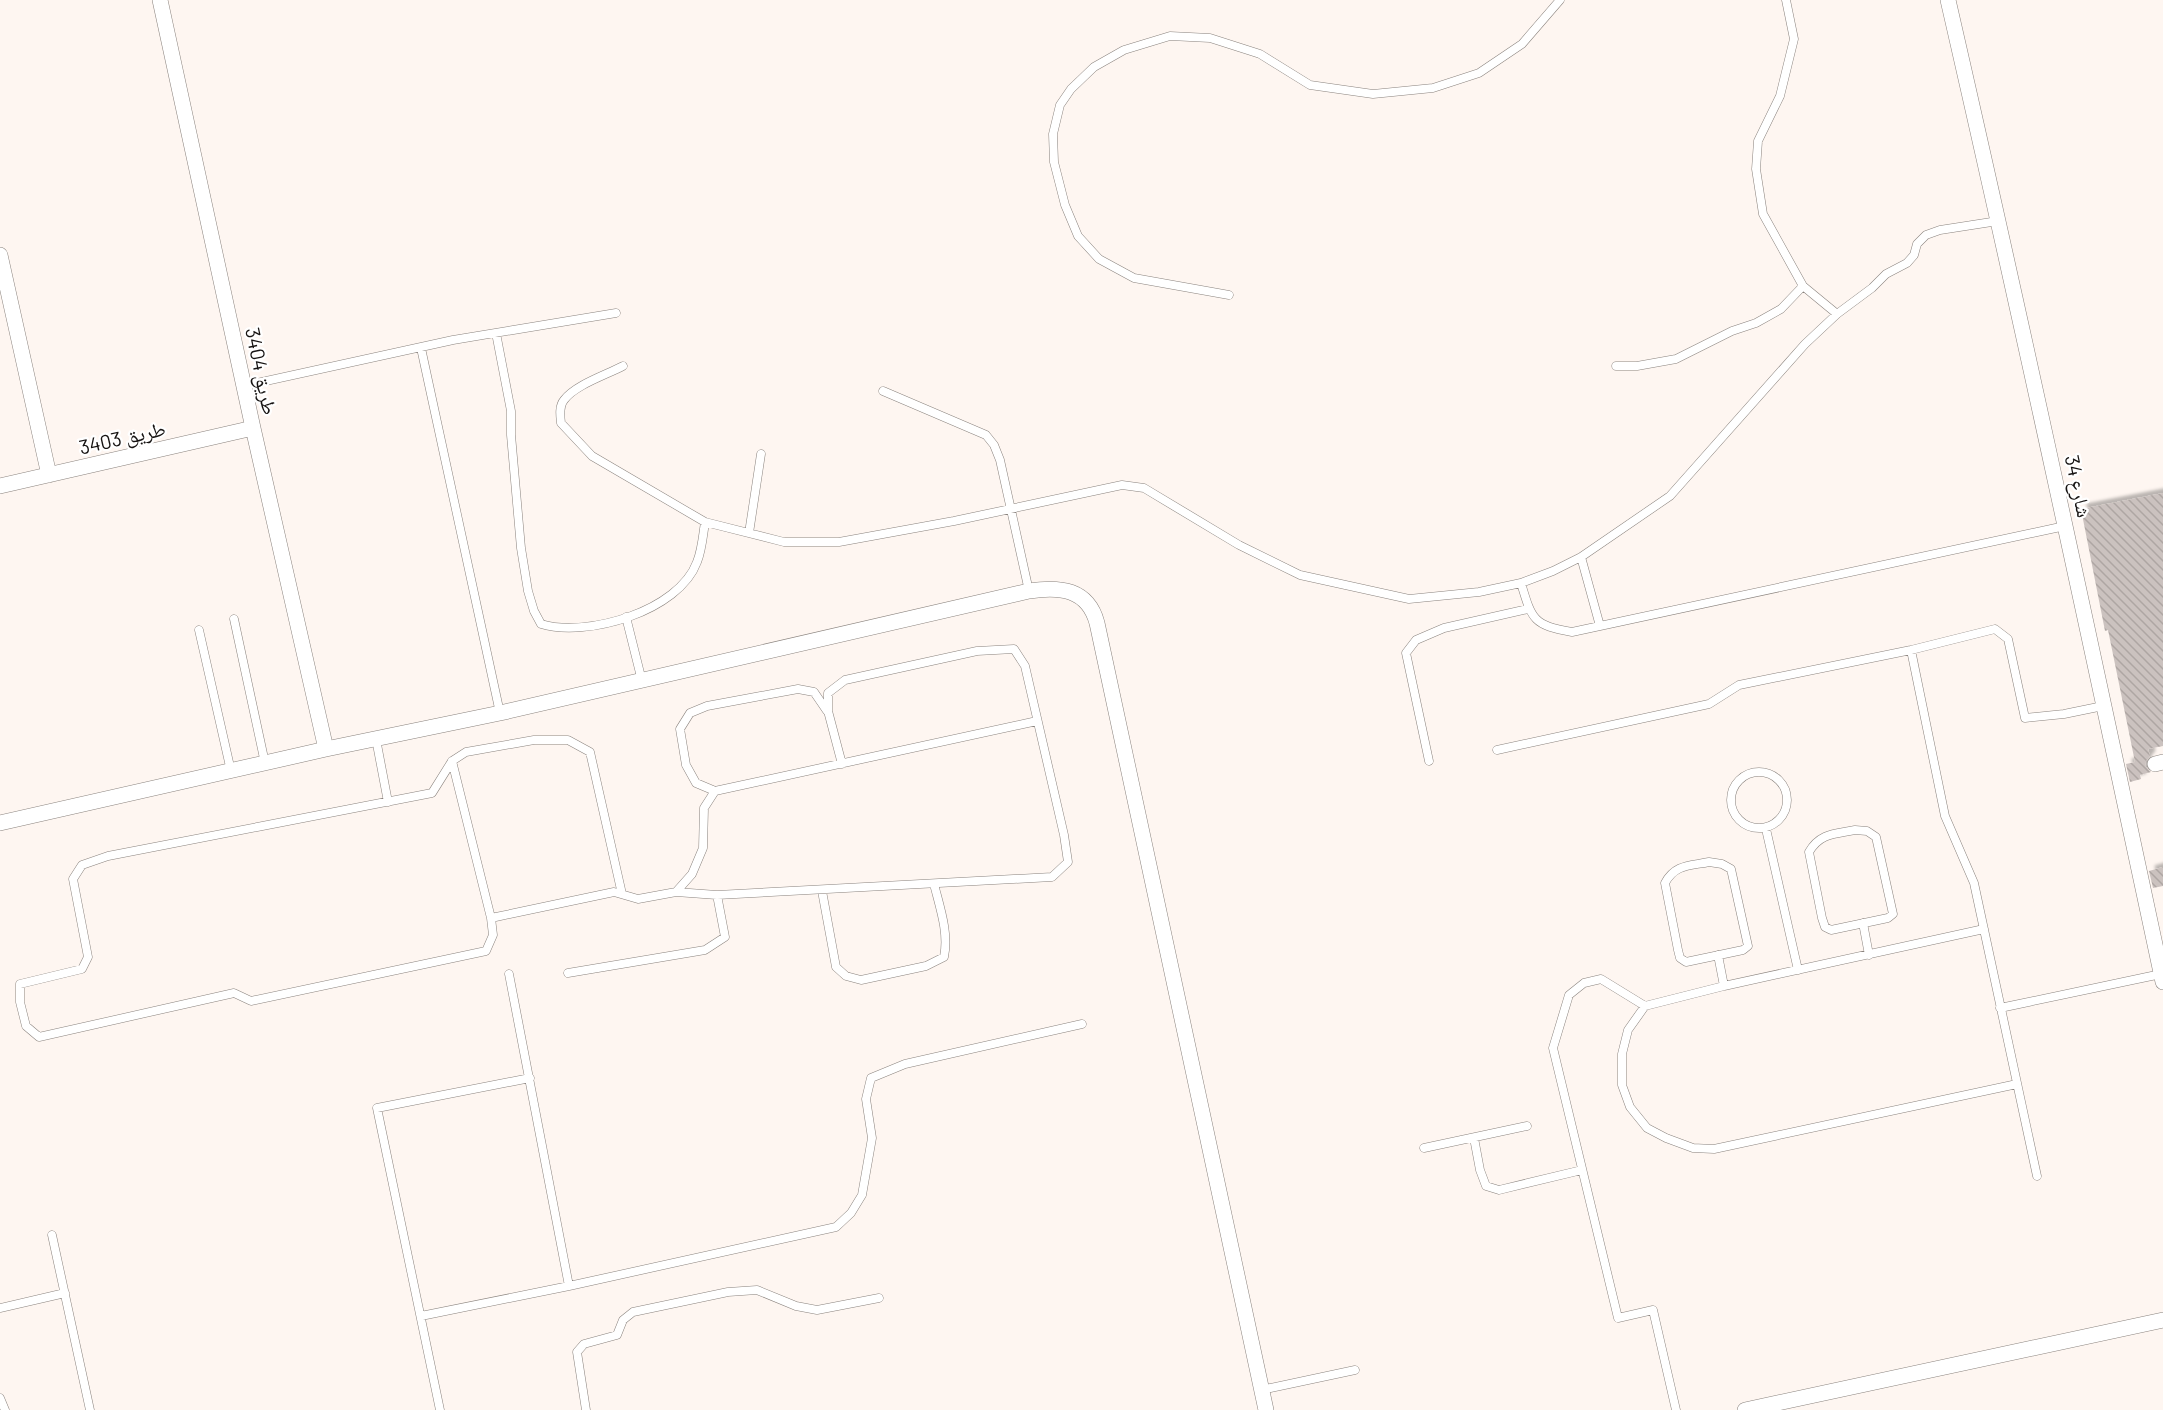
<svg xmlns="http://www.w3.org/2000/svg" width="2163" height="1410" viewBox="0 0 2163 1410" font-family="Barlow,'Noto Naskh Arabic',sans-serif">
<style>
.building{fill:url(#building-back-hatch);filter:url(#shadow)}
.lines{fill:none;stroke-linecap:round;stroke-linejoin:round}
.lane-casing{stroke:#8a837e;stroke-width:9}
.street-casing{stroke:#8a837e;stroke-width:16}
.lane{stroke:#fff;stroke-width:8}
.street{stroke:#fff;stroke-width:15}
.labels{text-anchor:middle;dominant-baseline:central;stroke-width:4.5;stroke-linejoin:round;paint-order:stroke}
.street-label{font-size:20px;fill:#161312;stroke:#fff}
</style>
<defs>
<pattern id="building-back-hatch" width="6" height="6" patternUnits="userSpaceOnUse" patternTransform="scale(1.5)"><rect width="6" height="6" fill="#cbc2bf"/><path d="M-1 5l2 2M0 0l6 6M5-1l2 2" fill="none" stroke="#aea6a3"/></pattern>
<filter id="shadow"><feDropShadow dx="5.5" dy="-5.5" stdDeviation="1.5" flood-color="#0004"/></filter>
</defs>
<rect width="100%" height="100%" fill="#fef6f1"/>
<path class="building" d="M2163 493V746L2148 749 2150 756 2146 761 2145 766 2151 772 2140 775 2141 779 2130 782 2126 764 2135 762 2108 630 2105 631 2081 509Z
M2163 867V886L2153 888 2149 871Z"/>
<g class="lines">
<defs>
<path id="lane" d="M1786 0 1794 39 1780 96 1758 141 1756 169 1763 214 1803 286 1837 314
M1229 295 1134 278 1099 259 1078 236 1065 205 1054 162 1053 134 1060 105 1071 89 1094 67 1124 50 1170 36 1210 38 1260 54 1310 85 1373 94 1433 88 1479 73 1522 44 1560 0
M496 333 511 411V435L521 548 528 591 534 611 541 624C587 638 679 611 697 562 702 550 703 535 705 522
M421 348 500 713
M623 366C606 375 575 385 564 400 559 406 560 415 561 423L592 456 705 522 784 542H839L954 521 1122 485 1144 488 1239 545 1300 575 1409 599 1479 592 1521 583 1553 571 1581 557 1670 496 1805 344 1837 314 1872 288 1886 274 1907 263 1914 255 1917 244 1926 235 1940 230 1998 221
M1616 366H1637L1676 359 1732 331 1756 323 1781 309 1803 286
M243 386 453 340 616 313
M883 391 986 435 994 445 1000 460 1029 591
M749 533 761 454
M1581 557 1600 626
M1521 583C1532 620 1533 625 1572 632L2065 526
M626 617 642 681
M234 619 265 763
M199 630 231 771
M1911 650 1945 816 1974 883 2037 1176
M827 711 814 692 798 689 707 706 690 713 680 729 686 765 696 783 715 791 1037 721
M376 739 388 802
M1497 750 1709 704 1739 685 1911 650 1995 629 2008 639 2025 718 2064 714 2103 706
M452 761 491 918 493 935 486 951 251 1001 234 993 39 1037 26 1026 20 1002V984L82 969 88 957 73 879 82 865 108 856 432 793 452 761 466 752 534 740H568L590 752 622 894
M1429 761 1406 653 1416 640 1444 628 1528 609
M1731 800a28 28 0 1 1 56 0a28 28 0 1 1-56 0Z
M1766 829 1798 970
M1855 830 1867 831 1876 837 1893 914 1888 918 1831 930 1825 927 1822 918 1809 852C1820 833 1835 834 1855 830Z
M1709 862 1722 864 1731 869 1748 946 1743 950 1686 962 1680 958 1678 950 1665 883C1675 864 1690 866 1709 862Z
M822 891 836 967 846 976 861 980 926 966 944 957C949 933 940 908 934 884
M676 892 692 874 703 848 704 808 715 791
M491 918 614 892 638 899 676 892 717 895 1052 877 1068 862 1064 835 1025 666 1014 649 977 651 845 680 828 693V711L842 764
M1863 923 1869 955
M1984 929 1724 986 1645 1006 1628 1030 1622 1054V1085L1630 1107 1647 1128 1666 1138 1693 1148 1714 1149 2017 1084
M1718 955 1724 986
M568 973 705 950 725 937 717 895
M509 974 569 1286
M1645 1006 1601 979 1584 983 1569 995 1553 1048 1618 1318 1653 1310 1676 1410
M2000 1008 2161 974
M1474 1138 1480 1170 1486 1186 1499 1190 1582 1170
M1424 1148 1527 1126
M52 1235 90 1410
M0 1308 65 1293
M421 1316 569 1286 836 1227 851 1213 862 1195 872 1138 866 1099 871 1078 905 1064 1082 1024
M1261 1390 1355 1370
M0 1398 5 1410
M440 1410 377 1108 530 1078
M586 1410 577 1352 584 1344 617 1335 623 1320 633 1312 728 1292 757 1290 796 1306 817 1310 879 1298"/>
<path id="street" d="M160 0 253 428 326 749
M1948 0C2023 327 2093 654 2163 982
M0 255 49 475
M0 486 253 428
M2155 764 2163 762
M0 823 326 749 500 713 1029 591C1060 586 1088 589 1097 623L1266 1410
M1745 1410 2163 1320"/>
</defs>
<use href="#lane" class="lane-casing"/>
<use href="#street" class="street-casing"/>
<use href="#lane" class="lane"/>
<use href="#street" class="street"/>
</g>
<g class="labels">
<g class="street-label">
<text transform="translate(262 371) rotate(78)">طريق 3404</text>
<text transform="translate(122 437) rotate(-13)">طريق 3403</text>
<text transform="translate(2079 486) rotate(78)">شارع 34</text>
</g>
</g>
</svg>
